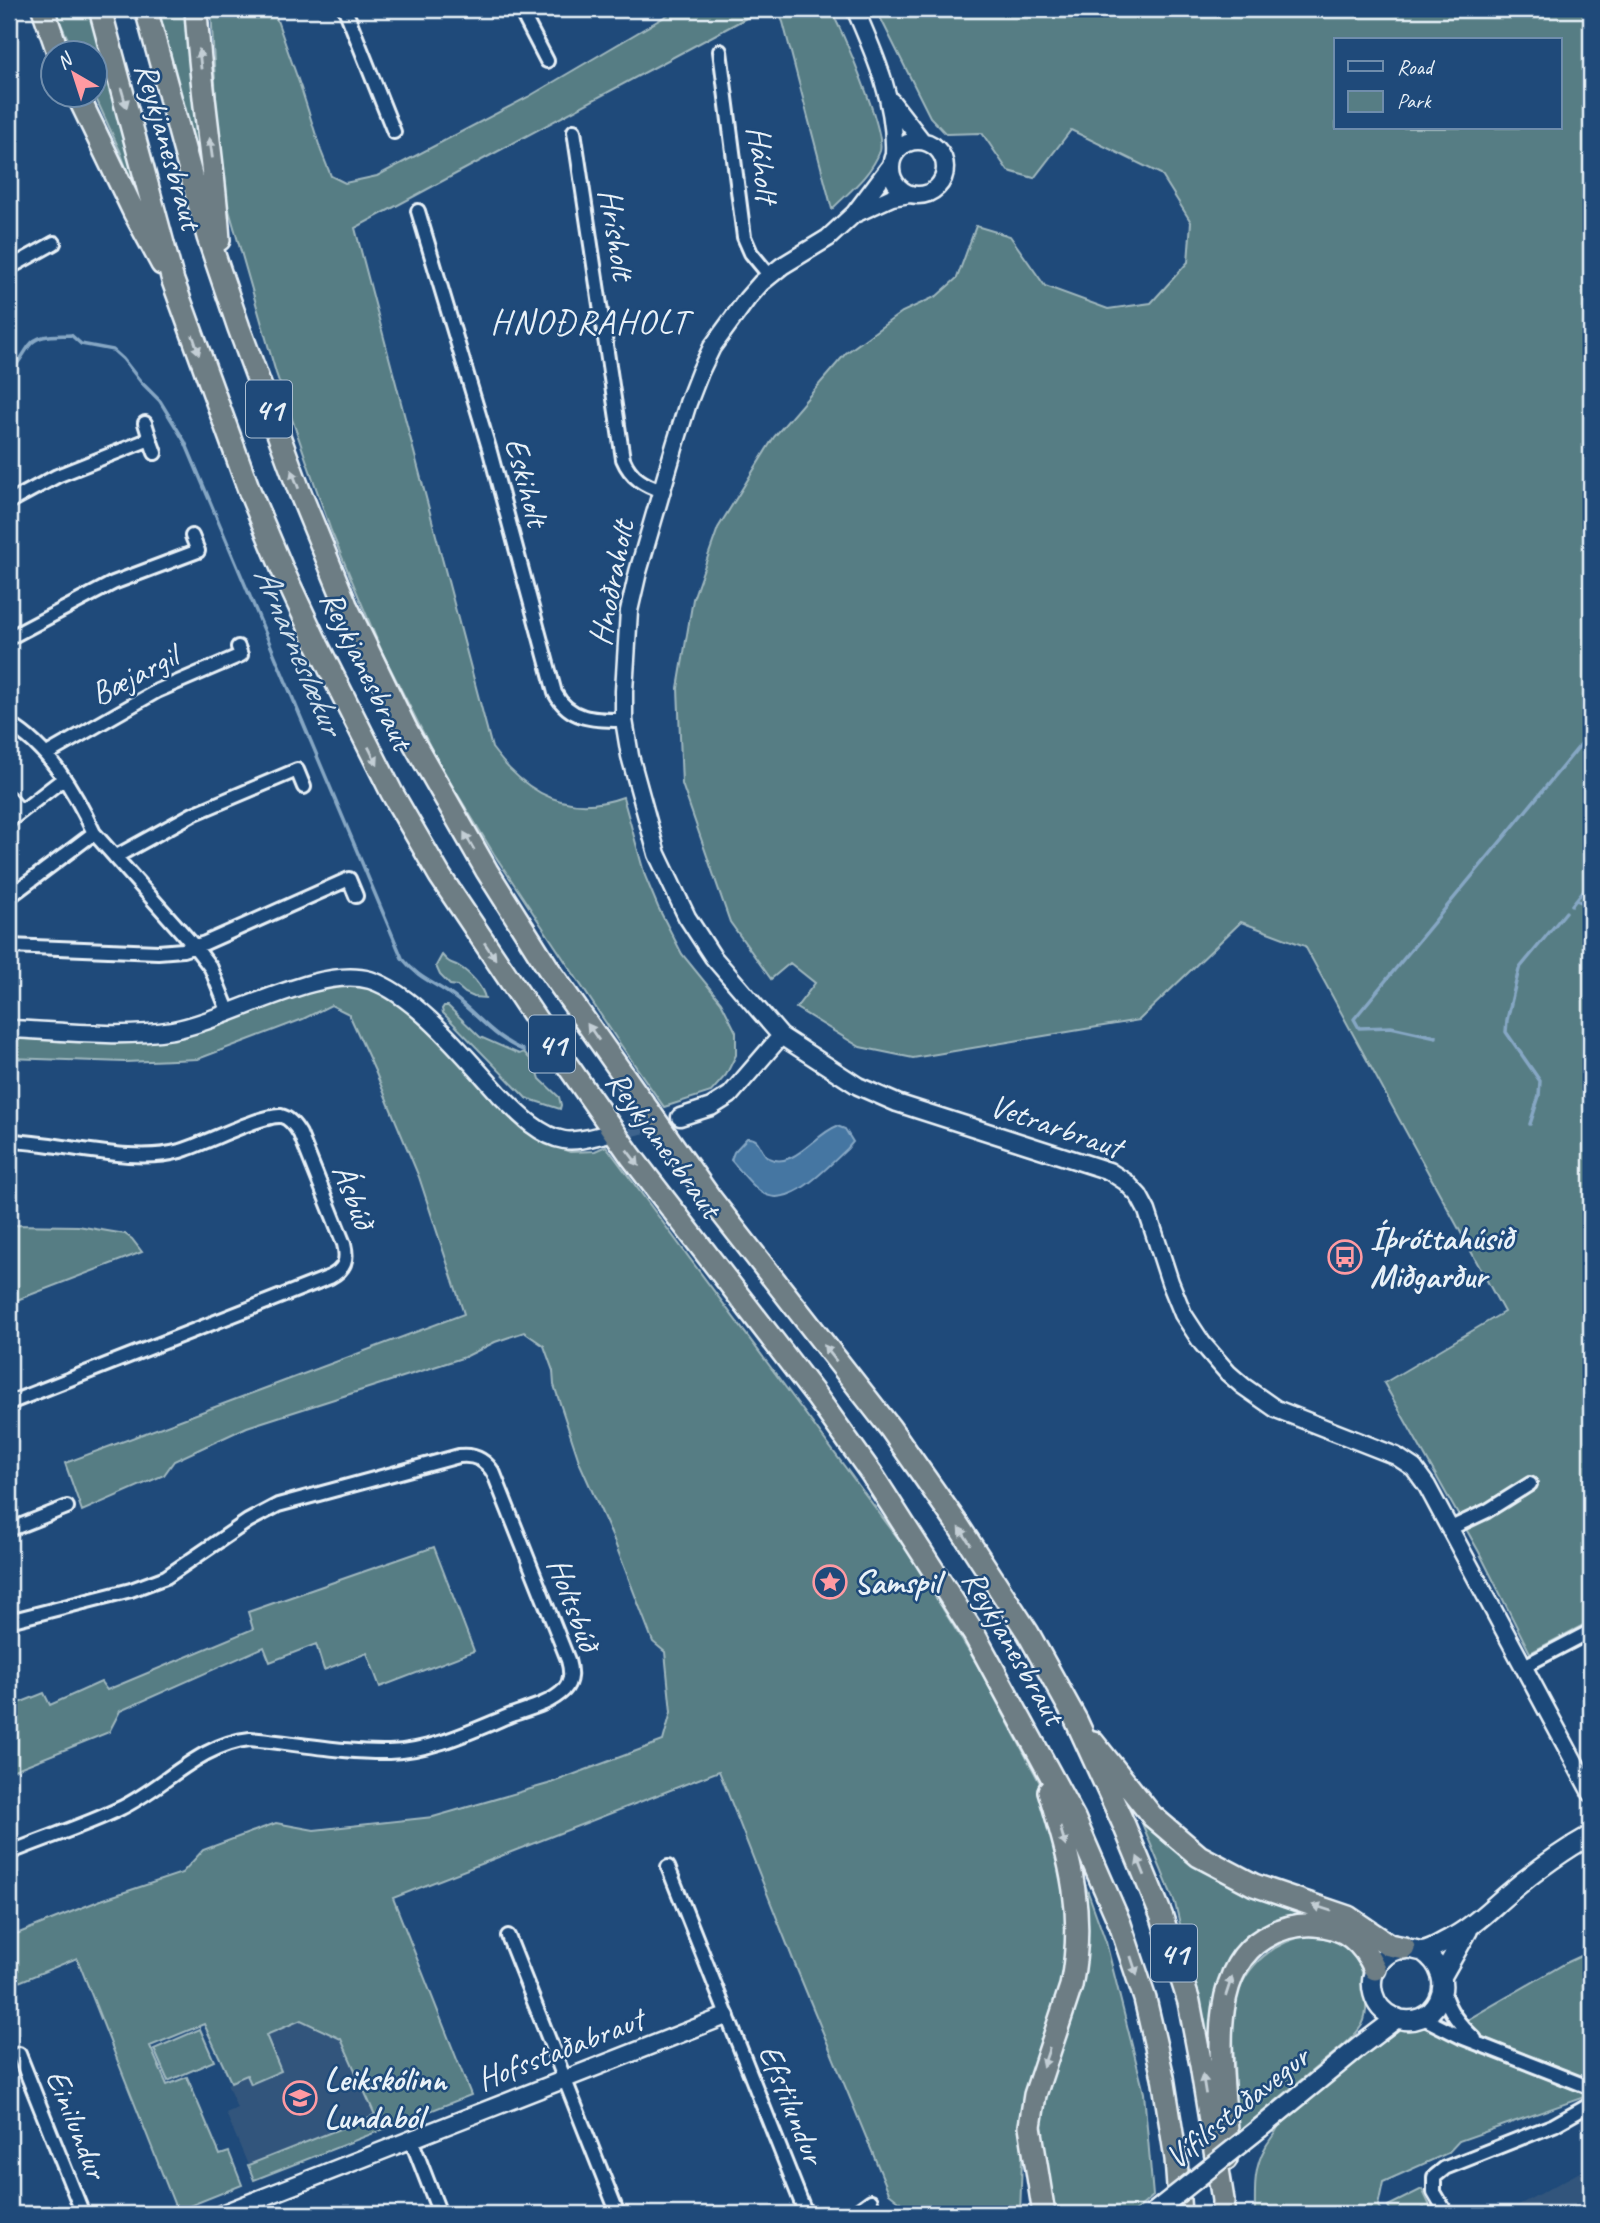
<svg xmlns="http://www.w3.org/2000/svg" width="1600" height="2223" viewBox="0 0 1600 2223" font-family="Caveat,sans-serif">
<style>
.built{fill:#32557c}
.green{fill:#567d84;stroke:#9fb7be;stroke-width:2;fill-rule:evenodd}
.water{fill:#4576a2;stroke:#86a7c4;stroke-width:2}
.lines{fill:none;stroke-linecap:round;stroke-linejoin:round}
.stream{stroke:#86a7c4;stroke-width:3.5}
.tertiary-tunnel{stroke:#3d638d;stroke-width:16;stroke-dasharray:16 8;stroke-linecap:butt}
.minor-casing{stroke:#e8f1f8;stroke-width:18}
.tertiary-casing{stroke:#e8f1f8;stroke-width:21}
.secondary-casing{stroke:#e8f1f8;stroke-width:23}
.trunk-casing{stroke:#e8f1f8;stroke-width:26}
.minor{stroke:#1f4a7a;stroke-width:12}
.tertiary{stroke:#1f4a7a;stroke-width:16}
.secondary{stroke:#1f4a7a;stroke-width:18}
.trunk{stroke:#6d7d84;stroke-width:21}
.secondary-bridge-casing{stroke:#e8f1f8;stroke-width:23;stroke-linecap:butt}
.secondary-bridge{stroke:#1f4a7a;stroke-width:18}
.oneway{fill:#c3ced5}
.labels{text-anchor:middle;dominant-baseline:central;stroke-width:5;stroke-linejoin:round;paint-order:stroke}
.shield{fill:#1f4a7a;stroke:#acbfd2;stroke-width:2}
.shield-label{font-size:32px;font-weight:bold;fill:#e8f1f8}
.street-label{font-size:33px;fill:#e8f1f8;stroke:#1f4a7a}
.poi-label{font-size:33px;font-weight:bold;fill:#e8f1f8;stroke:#1f4a7a;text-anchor:start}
.neighbourhood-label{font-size:35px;letter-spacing:2px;fill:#e8f1f8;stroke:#1f4a7a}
.water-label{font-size:35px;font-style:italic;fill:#d0dfeb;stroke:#1f4a7a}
</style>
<rect width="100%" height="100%" fill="#1f4a7a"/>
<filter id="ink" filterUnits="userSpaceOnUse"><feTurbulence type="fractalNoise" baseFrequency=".0143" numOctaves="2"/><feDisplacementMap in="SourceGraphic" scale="14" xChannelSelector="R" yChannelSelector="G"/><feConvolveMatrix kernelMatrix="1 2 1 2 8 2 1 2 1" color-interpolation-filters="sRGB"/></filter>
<g filter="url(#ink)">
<path class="built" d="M300 2020 341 2039 375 2115 248 2165 226 2113 237 2108 227 2084 247 2075 252 2083 281 2070 266 2036Z
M1591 2166V2214H1502Z"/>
<path class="green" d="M54 9H88L148 216 144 218 120 151 94 94V52H74Z
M148 9H186L206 196Z
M211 9H273L301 88 321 151 331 176 345 183 377 176 528 97 678 9H763L355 228 492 748C525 793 568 817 623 797L645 876 658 907 682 954 721 1002 736 1032V1055L726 1075 711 1092 664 1107 616 1038 494 854 439 764 382 652 331 531 276 373 227 203 217 118Z
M777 9H830C842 29 886 132 880 151 871 175 850 191 832 209L783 22Z
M876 9H1591V1621L1530 1653 1479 1552 1384 1383 1504 1312 1305 946 1241 922 1139 1020 913 1058 860 1047 796 1008 815 983 790 963 771 979 730 922 682 784 678 688 693 599 718 528 774 437 846 353 902 312 937 296 957 278 976 226 1010 236 1045 286 1108 309 1151 303 1188 262 1191 222 1161 174 1071 130 1034 178 1008 171 982 133 946 134 930 117ZM1336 40H1560V128H1336Z
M442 955C451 966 451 961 460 967 470 973 483 988 485 998L474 997 465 993 457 986 450 985 440 975 436 966Z
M323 984 371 985 391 998 449 1049 547 1143 570 1152 595 1151 606 1146 906 1549 978 1666 1041 1785 1063 1859 1069 1923 1064 1982 1024 2105 1020 2214H907L903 2204 889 2193 794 1962 719 1771 393 1898 471 2095 254 2180 248 2165 375 2115 341 2039 301 2020 266 2035 281 2071 251 2084 247 2075 231 2082 204 2024 150 2046 167 2085 187 2077 220 2155 229 2152 242 2185 177 2211 77 1958 9 1986V1937L101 1900 182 1873 203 1850 276 1823 314 1830 433 1817 548 1784 663 1741 671 1712 665 1652 653 1642 613 1538 580 1464 554 1385 553 1371 544 1346 524 1332 495 1342 465 1357 247 1427 174 1461 164 1475 82 1511 65 1463 464 1314 419 1177 375 1071 349 1014 331 1005 303 1019 198 1059 125 1062 9 1058V1035L126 1040Z
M444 1006H448L480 1037 519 1054 524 1052 536 1066 540 1079 559 1097 561 1105 560 1109 526 1098 443 1013 442 1009Z
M9 1225 78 1226 125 1234 132 1239 142 1252 9 1303Z
M434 1547 474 1651 380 1687 367 1653 324 1670 316 1644 270 1662 264 1647 120 1711 109 1732 9 1772V1707L44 1693 50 1705 101 1682 107 1690 253 1629 248 1612Z
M1139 1816C1155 1830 1171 1846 1187 1860 1224 1888 1272 1902 1316 1914L1248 1939 1211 2076 1198 1999 1175 1903Z
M1085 1884 1106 1942 1144 2093 1153 2196 1132 2214H1050L1036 2123 1085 1941Z
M1310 1935C1340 1941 1357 1945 1363 1977 1366 1991 1369 2012 1362 2025 1352 2041 1333 2053 1319 2065 1291 2088 1264 2111 1236 2134 1235 2109 1235 2083 1234 2058 1233 2039 1231 2017 1236 1999 1246 1964 1275 1941 1310 1935Z
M1585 1954 1591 1957V2081L1487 2043 1462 2023 1566 1963Z
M1421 2025 1590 2095 1459 2141 1448 2153 1383 2182 1378 2206 1383 2214H1255C1255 2191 1253 2169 1265 2148 1269 2140 1275 2135 1279 2125L1346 2066 1397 2026Z
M200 2029 214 2061 168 2081 154 2049Z
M1422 2189 1432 2210 1427 2213 1424 2208 1411 2214H1392L1388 2206Z"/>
<path class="water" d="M837 1126 845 1129 853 1142 847 1149C828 1166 789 1212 761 1192 750 1184 740 1170 731 1160L734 1152 747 1138C762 1137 758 1151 769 1158 793 1170 815 1134 837 1126Z"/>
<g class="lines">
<path class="stream" d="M9 373C18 365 22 356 29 346 38 333 58 336 71 335L81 344 113 350 123 359 141 382 160 401 185 442 402 958C420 980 432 981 454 997 477 1014 495 1039 523 1050
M1576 900 1591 906
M1572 905 1591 881
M1436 1037 1391 1027 1359 1028 1354 1019 1591 732
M1530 1124 1539 1096 1540 1081 1506 1032 1507 1020 1519 969 1566 912"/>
<path class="tertiary-tunnel" d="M606 1134 680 1117"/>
<defs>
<path id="minor" d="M345 9 394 132
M520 9 547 61
M720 51 744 237 751 253 770 276
M574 131 623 459C631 478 644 485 662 491
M418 211 489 448 555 693C570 721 596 720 624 720
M9 268 54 243
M150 439 155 453
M9 502 57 476 150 439 145 423
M9 638 113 583 198 551 192 536
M9 724C49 747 75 792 94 833L195 947 211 968 229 1013
M47 754 157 691 241 655 238 647
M9 798 21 811
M9 821 63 779
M115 857 193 814 297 770 304 787
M9 897 94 833
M9 946 158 952 183 950 205 943 349 879 356 896
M9 1141C60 1142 132 1165 180 1151 202 1145 263 1114 281 1116 290 1118 296 1127 300 1134L344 1244C348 1260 345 1269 330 1277L9 1403
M1451 1528 1487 1511 1530 1484
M9 1530 67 1507
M9 1621 131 1590 166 1577 248 1521 278 1505 459 1456C475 1454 486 1460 494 1474L568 1660C571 1671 572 1681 564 1690 550 1704 528 1709 511 1715 472 1731 431 1751 389 1752 343 1753 296 1743 250 1739 199 1744 164 1788 119 1809 84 1826 45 1838 9 1853
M1524 1666 1591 1631
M668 1867 806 2214
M508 1936 618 2214
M1443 1991C1448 2011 1460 2025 1475 2039
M1421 2017 1461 2037 1591 2088
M19 2054 83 2214
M411 2139 440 2214
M853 2214 871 2201
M1447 2214 1434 2192V2177L1445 2168 1554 2125 1591 2104"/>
<path id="tertiary" d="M855 9C875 55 896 102 894 153
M891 101 922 141
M891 168a27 27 0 1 1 54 0a27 27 0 1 1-54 0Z
M891 165 854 214 828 238 782 266 761 283 747 299 712 347 700 372 688 403 675 445 638 572 629 611 624 691V720L630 756 657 854 687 917 713 957 781 1036 858 1086 897 1103 1109 1171 1126 1182 1139 1196 1147 1211 1170 1282 1183 1314 1202 1343 1228 1373 1243 1386 1276 1409 1396 1456 1414 1468 1427 1486 1591 1793
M857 213 892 197 910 194
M9 1029C63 1031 119 1039 173 1030 229 1020 318 965 370 980 415 994 468 1060 500 1095 517 1112 539 1136 564 1140 578 1142 593 1137 606 1134
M680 1117 711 1107 730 1095 781 1036
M221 2214 726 2016"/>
<path id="secondary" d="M1422 1951C1464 1979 1434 2034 1393 2017 1373 2008 1365 1982 1379 1963 1386 1953 1398 1947 1411 1949 1414 1949 1418 1951 1421 1951 1431 1951 1446 1940 1455 1936 1475 1925 1491 1908 1509 1893 1534 1872 1562 1851 1591 1835
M1442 1976 1468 1930
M1260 2128 1360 2046 1397 2018"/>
<path id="trunk" d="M43 9 58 52
M100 9 173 281 249 490 283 571 318 646 392 793 440 876 554 1046 631 1156 816 1396 871 1473 974 1634 1074 1818 1120 1924 1145 1999 1163 2077 1176 2159 1180 2214
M146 9 208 237 239 328 299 490 346 605 406 729 487 871 550 971 711 1199 890 1428 958 1525 1028 1633 1076 1720 1124 1825 1162 1917 1189 2002 1201 2065 1223 2200V2214
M196 9C200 86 214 163 219 240
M77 94 134 212 162 264
M1093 1742 1152 1816 1199 1856 1254 1885 1348 1917 1389 1945 1404 1948
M1226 2159C1226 2150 1227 2141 1227 2133 1227 2122 1225 2111 1224 2101 1220 2049 1212 1969 1264 1938 1279 1929 1296 1924 1314 1925 1345 1926 1363 1943 1375 1969
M1044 2214 1030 2126 1035 2095 1071 1986C1086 1912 1070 1861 1049 1791"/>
</defs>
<use href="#minor" class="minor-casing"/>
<use href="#tertiary" class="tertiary-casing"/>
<use href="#secondary" class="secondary-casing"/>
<use href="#trunk" class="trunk-casing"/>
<use href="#minor" class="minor"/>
<use href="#tertiary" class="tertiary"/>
<use href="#secondary" class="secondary"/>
<use href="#trunk" class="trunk"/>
<defs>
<path id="secondary-bridge" d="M1152 2214 1260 2128"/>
</defs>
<use href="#secondary-bridge" class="secondary-bridge-casing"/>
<use href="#secondary-bridge" class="secondary-bridge"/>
</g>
<defs><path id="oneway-solid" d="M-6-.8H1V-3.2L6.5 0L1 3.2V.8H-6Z" transform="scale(1.75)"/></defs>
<g class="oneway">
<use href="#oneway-solid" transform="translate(200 59) rotate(-96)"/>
<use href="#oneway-solid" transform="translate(124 98) rotate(74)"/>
<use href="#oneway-solid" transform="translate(211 148) rotate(-98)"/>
<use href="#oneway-solid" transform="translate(196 345) rotate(71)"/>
<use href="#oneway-solid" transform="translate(295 479) rotate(-111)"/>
<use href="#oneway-solid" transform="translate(373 756) rotate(63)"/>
<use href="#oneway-solid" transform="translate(469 841) rotate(-120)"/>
<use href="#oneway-solid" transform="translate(490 951) rotate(56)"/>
<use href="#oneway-solid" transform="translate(593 1032) rotate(-125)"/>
<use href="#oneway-solid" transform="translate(633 1158) rotate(53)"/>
<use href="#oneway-solid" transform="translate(830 1353) rotate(-128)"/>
<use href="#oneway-solid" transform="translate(965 1536) rotate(-124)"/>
<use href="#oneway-solid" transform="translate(1063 1837) rotate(74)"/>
<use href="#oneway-solid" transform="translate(1141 1866) rotate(-112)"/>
<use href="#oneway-solid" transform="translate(1322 1908) rotate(-162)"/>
<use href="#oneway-solid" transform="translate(1134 1966) rotate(72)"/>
<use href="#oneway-solid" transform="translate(1229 1986) rotate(-72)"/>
<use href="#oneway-solid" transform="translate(1046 2058) rotate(109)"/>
<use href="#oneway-solid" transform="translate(1204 2084) rotate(-99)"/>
</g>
</g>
<defs>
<symbol id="bus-ring" viewBox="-11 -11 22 22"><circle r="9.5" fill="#1f4a7a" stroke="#ff9aa2" stroke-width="1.5"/><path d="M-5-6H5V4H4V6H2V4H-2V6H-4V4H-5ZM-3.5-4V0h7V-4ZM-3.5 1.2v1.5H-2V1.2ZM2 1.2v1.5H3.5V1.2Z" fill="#ff9aa2"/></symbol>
<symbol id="sight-ring" viewBox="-11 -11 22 22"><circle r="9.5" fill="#1f4a7a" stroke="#ff9aa2" stroke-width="1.5"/><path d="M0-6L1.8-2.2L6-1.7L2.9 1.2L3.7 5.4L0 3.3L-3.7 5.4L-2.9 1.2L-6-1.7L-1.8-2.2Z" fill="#ff9aa2"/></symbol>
<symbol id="school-ring" viewBox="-11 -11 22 22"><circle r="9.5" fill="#1f4a7a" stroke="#ff9aa2" stroke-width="1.5"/><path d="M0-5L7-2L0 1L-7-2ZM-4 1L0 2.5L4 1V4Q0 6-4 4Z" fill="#ff9aa2"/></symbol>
</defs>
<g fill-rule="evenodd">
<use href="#bus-ring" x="1326" y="1238" width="38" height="38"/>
<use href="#sight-ring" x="811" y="1563" width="38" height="38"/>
<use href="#school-ring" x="281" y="2079" width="38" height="38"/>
</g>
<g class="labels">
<g class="shield">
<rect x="246" y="380.5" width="46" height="57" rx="5"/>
<rect x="529" y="1015.5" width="46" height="57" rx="5"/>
<rect x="1151" y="1924.5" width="46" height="57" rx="5"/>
</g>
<g class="shield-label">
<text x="269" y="409">41</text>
<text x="552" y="1044">41</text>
<text x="1174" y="1953">41</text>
</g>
<g class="street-label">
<text transform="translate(169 146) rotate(74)">Reykjanesbraut</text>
<text transform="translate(763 164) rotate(83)">Háholt</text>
<text transform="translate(617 234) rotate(81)">Hrísholt</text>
<text transform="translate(527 482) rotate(75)">Eskiholt</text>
<text transform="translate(611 583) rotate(-79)">Hnoðraholt</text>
<text transform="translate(367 670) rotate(64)">Reykjanesbraut</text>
<text transform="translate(134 675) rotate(-27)">Bæjargil</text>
<text transform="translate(1056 1126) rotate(19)">Vetrarbraut</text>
<text transform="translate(664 1144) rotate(54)">Reykjanesbraut</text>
<text transform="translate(354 1196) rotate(69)">Ásbúð</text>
<text transform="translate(574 1604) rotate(70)">Holtsbúð</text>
<text transform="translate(1014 1647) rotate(60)">Reykjanesbraut</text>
<text transform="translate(560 2049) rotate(-21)">Hofsstaðabraut</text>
<text transform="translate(792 2104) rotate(68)">Efstilundur</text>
<text transform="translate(1237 2107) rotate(-39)">Vífilsstaðavegur</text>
<text transform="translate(77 2124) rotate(68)">Einilundur</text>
</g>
<g class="poi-label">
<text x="1370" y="1238">Íþróttahúsið<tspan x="1370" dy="38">Miðgarður</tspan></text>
<text x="854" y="1582">Samspil</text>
<text x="324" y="2079">Leikskólinn<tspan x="324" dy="38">Lundaból</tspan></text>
</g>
<g class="neighbourhood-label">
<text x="590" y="321">HNOÐRAHOLT</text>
</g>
<g class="water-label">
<text transform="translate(299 650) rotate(67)">Arnarneslækur</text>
</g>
</g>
<rect width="1600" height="2223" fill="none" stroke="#1f4a7a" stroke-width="35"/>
<rect x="18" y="18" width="1565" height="2188" fill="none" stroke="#e8f1f8" stroke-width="2.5" filter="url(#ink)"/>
<rect x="1334" y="38" width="228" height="91" fill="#1f4a7a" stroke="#6f8dac" stroke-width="2"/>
<rect x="1348" y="61" width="35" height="10" fill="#1f4a7a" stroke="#6f8dac" stroke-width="2"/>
<text x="1397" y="74" font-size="21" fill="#e8f1f8">Road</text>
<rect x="1348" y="91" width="35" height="21" fill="#567d84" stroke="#6f8dac" stroke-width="2"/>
<text x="1397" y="108" font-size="21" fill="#e8f1f8">Park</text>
<g transform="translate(74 74) rotate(321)"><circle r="33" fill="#1f4a7a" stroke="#6f8dac" stroke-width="2"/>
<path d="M0-5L12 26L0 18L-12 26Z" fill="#ff9aa2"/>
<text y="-10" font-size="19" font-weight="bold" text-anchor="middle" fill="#e8f1f8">N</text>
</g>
</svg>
